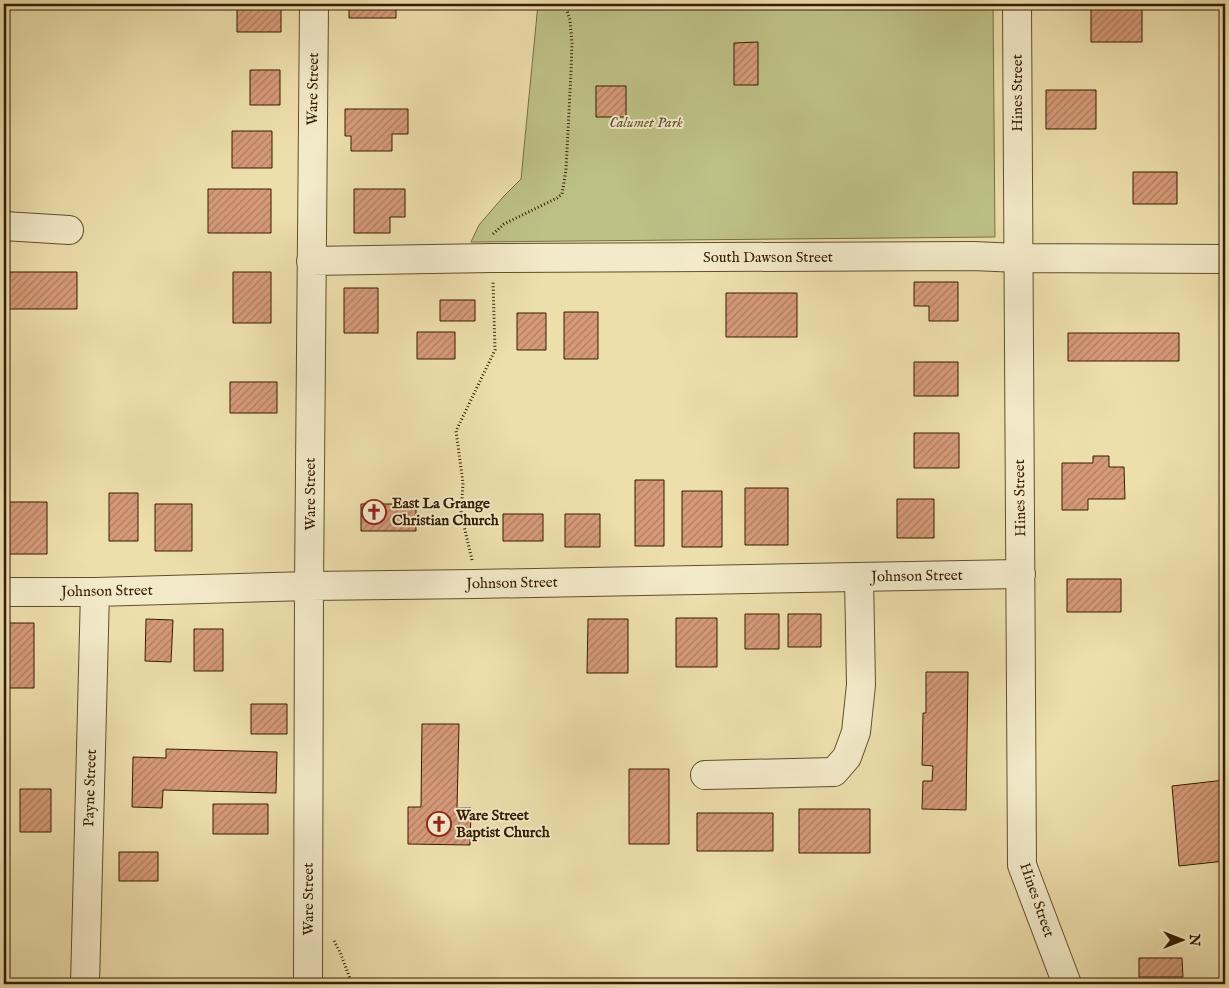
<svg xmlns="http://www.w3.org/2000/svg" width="1229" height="988" viewBox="0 0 1229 988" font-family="'IM FELL English',serif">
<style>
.green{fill:#bdc186;stroke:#786f43}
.building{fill:url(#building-hatch);stroke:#341d00}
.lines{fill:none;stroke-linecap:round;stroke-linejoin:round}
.minor-casing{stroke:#624e2b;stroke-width:30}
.path{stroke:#341d00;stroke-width:3;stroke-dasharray:1 2.5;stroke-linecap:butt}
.minor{stroke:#f3eac9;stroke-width:28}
.labels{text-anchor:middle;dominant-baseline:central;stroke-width:4;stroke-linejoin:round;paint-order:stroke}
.street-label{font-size:15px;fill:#341d00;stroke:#f3eac9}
.park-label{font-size:15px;font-style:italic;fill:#5d4e28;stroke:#f3eac9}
.poi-label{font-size:15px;font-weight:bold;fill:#341d00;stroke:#f3eac9;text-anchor:start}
</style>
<defs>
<pattern id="building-hatch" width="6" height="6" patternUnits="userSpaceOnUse" patternTransform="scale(1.25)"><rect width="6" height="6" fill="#d69a79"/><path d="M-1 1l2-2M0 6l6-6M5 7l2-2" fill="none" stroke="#ae7d61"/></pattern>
</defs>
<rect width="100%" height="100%" fill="#eddfac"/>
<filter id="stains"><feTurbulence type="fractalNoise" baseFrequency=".004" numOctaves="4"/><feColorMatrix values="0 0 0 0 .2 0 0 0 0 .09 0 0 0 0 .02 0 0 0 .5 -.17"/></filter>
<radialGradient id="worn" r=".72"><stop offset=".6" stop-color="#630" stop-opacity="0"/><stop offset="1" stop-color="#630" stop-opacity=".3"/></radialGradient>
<path class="green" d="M538 4H993L995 237 471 242 479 225 503 197 521 179Z"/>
<path class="building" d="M237 4H281V32H237Z
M349 4H396V18H349Z
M1091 4H1142V42H1091Z
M758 42V85H734V43Z
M250 70H280V105H250Z
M596 86H626V117H596Z
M1046 90H1096V129H1046Z
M345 109H408V134H392V151H351V136H345Z
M232 131H272V168H232Z
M1133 172H1177V204H1133Z
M208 189H271V233H208Z
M354 189H405V217H390V233H354Z
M4 272H77V309H4Z
M233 272H271V323H233Z
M914 282H958V321H929V306H914Z
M344 288H378V333H344Z
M726 293H797V337H726Z
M440 300H475V321H440Z
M564 312H598V359H564Z
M517 313H546V350H517Z
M417 332H455V359H417Z
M1068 333H1179V361H1068Z
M914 362H958V396H914Z
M230 382H277V413H230Z
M914 433H959V468H914Z
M1093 456H1109V467H1124L1125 499H1088V510H1062V463H1093Z
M635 480H664V546H635Z
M745 488H788V545H745Z
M682 491H722V547H682Z
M109 493H138V541H109Z
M897 499H934V538H897Z
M6 502H47V554H6Z
M155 504H192V551H155Z
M361 504H416V531H361Z
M503 514H543V541H503Z
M565 514H600V547H565Z
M1067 579H1121V612H1067Z
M745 614H779V649H745Z
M788 614H821V647H788Z
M676 618H717V667H676Z
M146 619 173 620 171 662 145 661Z
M588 619H628V673H587Z
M4 623H34V688H4Z
M194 629H223V671H194Z
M926 672H968L966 810 922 809 923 781H932L933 766 922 765 923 713H926Z
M251 704H287V734H251Z
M422 724H459L457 808H471L470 845 408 844V807H421Z
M166 749 277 752 276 793 163 790 162 808 132 807 133 757 166 758Z
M629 769H669V844H629Z
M1225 780V861L1179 866 1172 786Z
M20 789H51V832H20Z
M213 804H268V834H213Z
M799 809H870V853H799Z
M697 813H773V851H697Z
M119 852H158V881H119Z
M1139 958H1182L1183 977H1139Z"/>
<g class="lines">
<defs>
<path id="minor" d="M1017 4 1022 865 1067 984
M4 226 69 230
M311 261 491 258 973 256 1018 258 1225 259
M4 592H95L309 586 475 584 1021 574
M705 775 834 772 847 757 856 732 861 685 859 577
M85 984 95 592
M308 984 309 586 314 4"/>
</defs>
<use href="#minor" class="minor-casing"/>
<path class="path" d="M493 234 504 224 557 198 562 194 566 170 571 72 572 43 570 20 565 4
M472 560 461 513 463 483 456 431 495 350 493 282
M334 941 340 952 352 984"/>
<use href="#minor" class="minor"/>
</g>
<defs>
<symbol id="church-ring" viewBox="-11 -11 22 22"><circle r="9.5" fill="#f3eac9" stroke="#8f2418" stroke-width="1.5"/><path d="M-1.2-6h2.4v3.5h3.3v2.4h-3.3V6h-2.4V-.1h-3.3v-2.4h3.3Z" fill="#8f2418"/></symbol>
</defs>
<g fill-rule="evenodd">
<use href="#church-ring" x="360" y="498" width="28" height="28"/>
<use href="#church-ring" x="425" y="810" width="28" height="28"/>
</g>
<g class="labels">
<g class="street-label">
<text transform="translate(313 89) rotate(-89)">Ware Street</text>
<text transform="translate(1017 93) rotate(-90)">Hines Street</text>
<text x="768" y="257">South Dawson Street</text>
<text transform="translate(310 494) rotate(-90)">Ware Street</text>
<text transform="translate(1020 498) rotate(-91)">Hines Street</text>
<text transform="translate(917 576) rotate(-1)">Johnson Street</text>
<text transform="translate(512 583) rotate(-1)">Johnson Street</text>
<text transform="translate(107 591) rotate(-1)">Johnson Street</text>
<text transform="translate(90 788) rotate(-88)">Payne Street</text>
<text transform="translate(308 899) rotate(-90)">Ware Street</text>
<text transform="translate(1037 900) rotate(71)">Hines Street</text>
</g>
<g class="park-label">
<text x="646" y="122">Calumet Park</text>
</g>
<g class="poi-label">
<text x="392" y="503">East La Grange<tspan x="392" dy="17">Christian Church</tspan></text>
<text x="456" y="815">Ware Street<tspan x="456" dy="17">Baptist Church</tspan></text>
</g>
</g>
<rect width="1229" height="988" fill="none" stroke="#eddfac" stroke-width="20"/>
<rect x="5" y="5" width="1219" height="978" fill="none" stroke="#341d00" stroke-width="2.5"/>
<rect x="10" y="10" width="1209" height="968" fill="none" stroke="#341d00"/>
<g transform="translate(1182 940) rotate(90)" stroke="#f3eac9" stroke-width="4" paint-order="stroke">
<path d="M0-4L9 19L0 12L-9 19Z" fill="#341d00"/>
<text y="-8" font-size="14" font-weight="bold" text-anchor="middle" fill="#341d00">N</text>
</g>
<rect width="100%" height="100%" filter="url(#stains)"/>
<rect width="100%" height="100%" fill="url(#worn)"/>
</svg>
